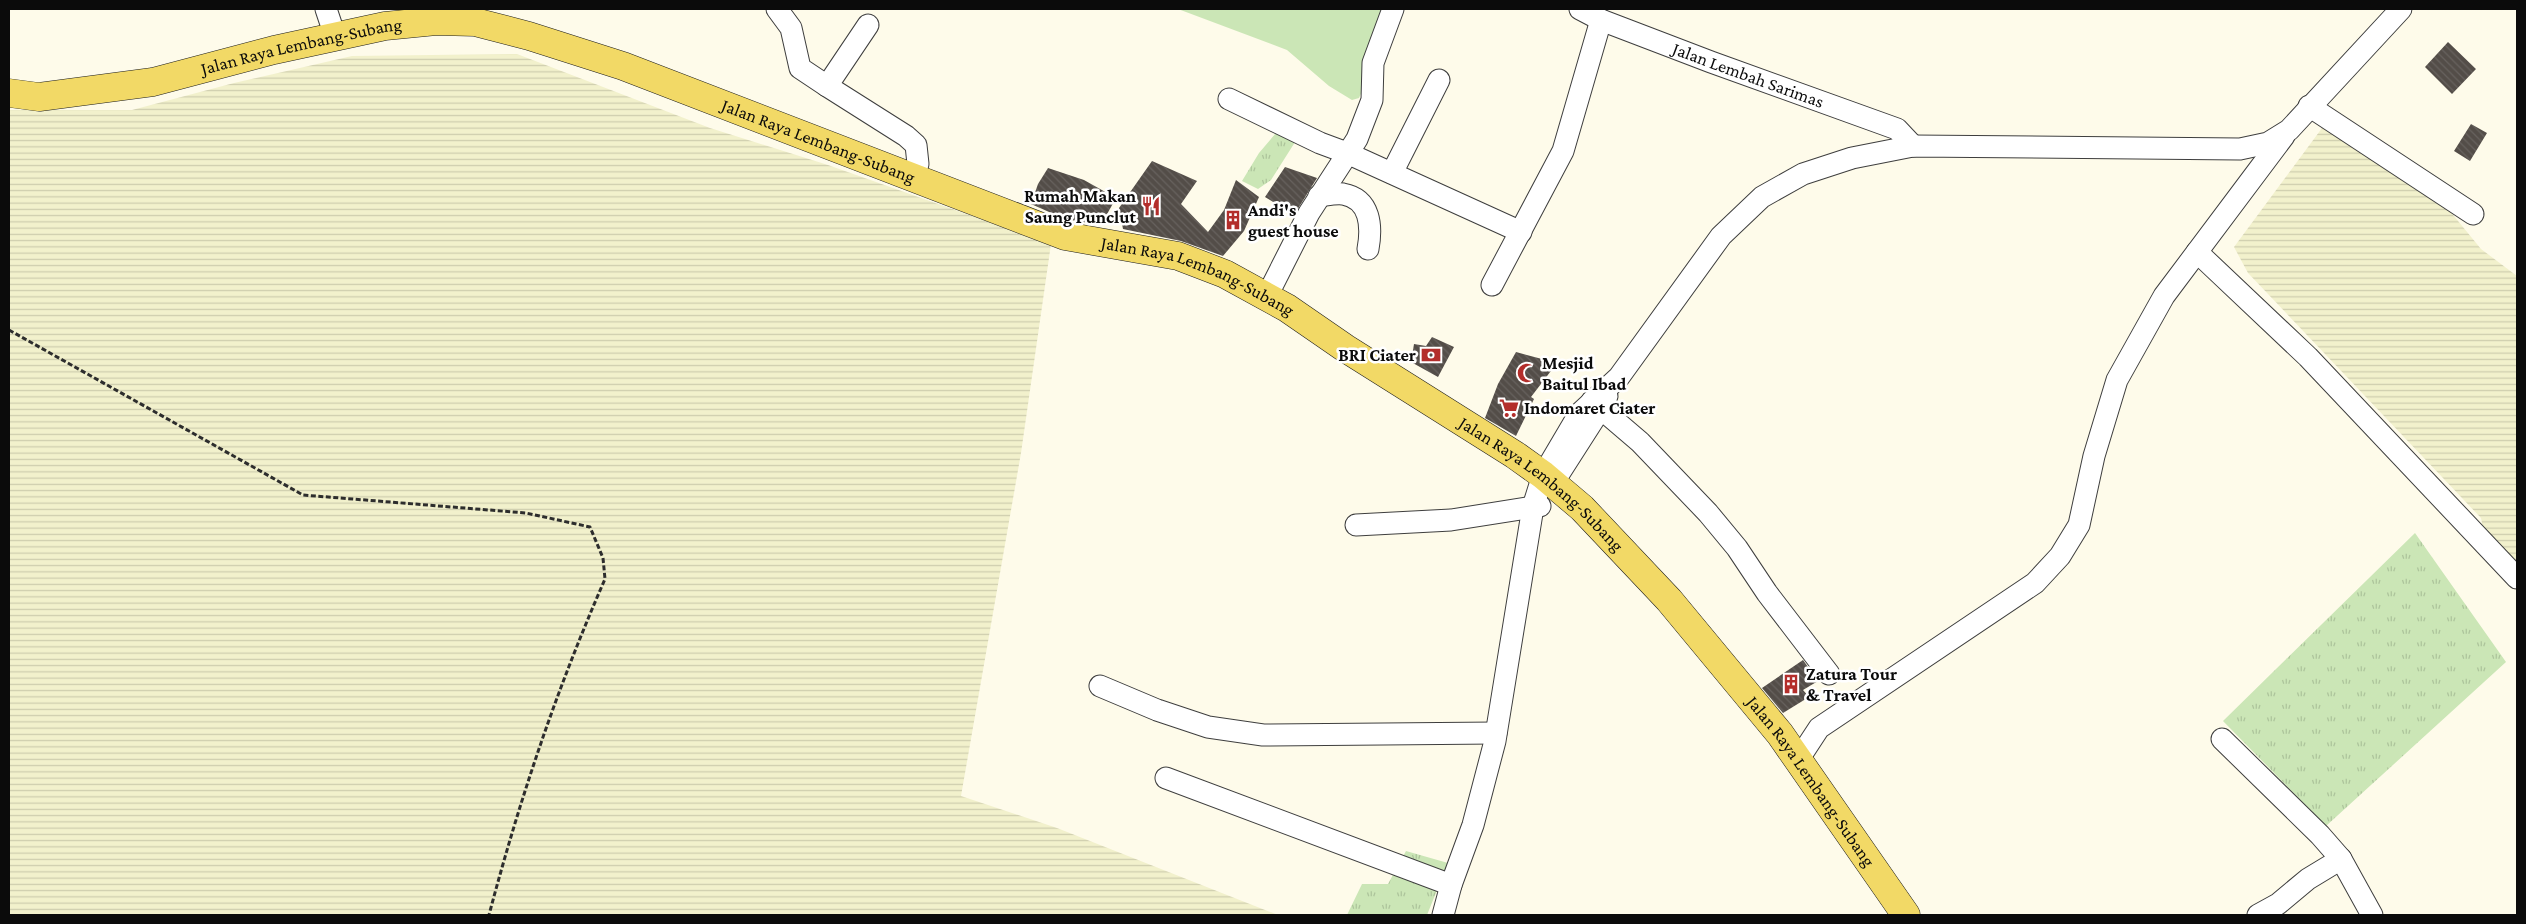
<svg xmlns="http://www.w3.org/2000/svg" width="2526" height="924" viewBox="0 0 2526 924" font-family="'Crimson Pro',serif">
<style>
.farmland{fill:url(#farmland-rules)}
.grass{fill:#cbe6b6}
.park{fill:url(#park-tufts)}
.building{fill:url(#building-back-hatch)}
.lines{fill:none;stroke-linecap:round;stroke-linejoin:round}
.minor-casing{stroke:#3e3e3e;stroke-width:23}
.major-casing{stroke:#1c1c1c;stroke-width:29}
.path{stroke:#2d2d2d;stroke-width:3;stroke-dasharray:5 2.5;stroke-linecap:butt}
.minor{stroke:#fff;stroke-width:21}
.major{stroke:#f2d966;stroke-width:28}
.labels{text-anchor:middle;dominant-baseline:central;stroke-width:5;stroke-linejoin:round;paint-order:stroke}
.street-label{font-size:18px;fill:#0b0b0b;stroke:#fff}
.poi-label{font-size:18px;font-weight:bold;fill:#0b0b0b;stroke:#fff;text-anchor:start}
</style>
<defs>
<pattern id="farmland-rules" width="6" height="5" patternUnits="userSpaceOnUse" patternTransform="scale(1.25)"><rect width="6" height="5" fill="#f2f1cc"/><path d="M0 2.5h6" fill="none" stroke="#cecdae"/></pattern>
<pattern id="park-tufts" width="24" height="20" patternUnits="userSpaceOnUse" patternTransform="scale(1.25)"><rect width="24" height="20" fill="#cbe6b6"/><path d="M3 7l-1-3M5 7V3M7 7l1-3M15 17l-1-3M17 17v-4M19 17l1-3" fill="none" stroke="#adc49b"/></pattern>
<pattern id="building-back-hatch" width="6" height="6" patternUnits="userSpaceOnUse" patternTransform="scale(1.25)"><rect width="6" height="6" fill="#534d48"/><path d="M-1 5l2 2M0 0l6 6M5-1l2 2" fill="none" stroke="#67625e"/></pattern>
</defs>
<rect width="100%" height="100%" fill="#fefbea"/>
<path class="farmland" d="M517 54 710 128 828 165 1051 244 1021 453 961 796 1057 828 1278 915H9V110H132L234 83 352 56Z
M2325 124 2440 199 2481 249 2517 276V564L2487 549 2481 518 2248 273 2234 247Z"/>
<path class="grass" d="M1178 9H1382L1391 28 1359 98 1352 100 1329 86 1287 50Z"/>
<path class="park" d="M1281 127 1297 139 1271 180 1258 189 1242 181 1259 153Z
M2415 533 2506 662 2326 826 2223 721Z
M1406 851 1448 863 1427 915H1347L1362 884H1388Z"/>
<path class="building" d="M2448 42 2476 69 2452 94 2425 67Z
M2471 124 2487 133 2470 161 2454 151Z
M1152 161 1197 181 1181 204 1208 232 1224 210 1236 180 1259 197 1244 231 1223 256 1181 241 1123 229 1119 208Z
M1285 167 1317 178 1294 215 1265 197Z
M1048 168 1084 180 1116 198 1101 225 1065 219 1031 204 1038 184Z
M1432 337 1454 347 1438 377 1411 362 1414 344 1426 346Z
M1516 352 1557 363 1531 397 1534 399 1516 436 1485 418 1498 384Z
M1803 660 1818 681 1803 690 1809 697 1783 713 1762 688Z"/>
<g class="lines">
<defs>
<g id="minor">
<path d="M326 9 335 36"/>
<path d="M777 9 791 28 800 68 827 86"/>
<path id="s1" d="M1580 9 1601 20 1711 62 1897 129 1913 146"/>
<path d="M868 25 827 86 906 136 916 145 918 164 913 179"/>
<path d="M1229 99 1320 143 1347 153 1521 232"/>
<path d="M2309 106 2473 214"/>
<path d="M1392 173 1439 80"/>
<path d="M1319 196C1327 195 1336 193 1343 194 1371 199 1372 227 1368 249"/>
<path d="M2197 252 2308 357 2517 578"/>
<path d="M1492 285 1563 151 1601 20"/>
<path d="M1266 298 1309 213 1357 139 1372 100 1373 63 1393 9"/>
<path d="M1592 401 1640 442 1708 513 1737 548 1767 593 1829 674"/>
<path d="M1560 472 1601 408 1607 396"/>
<path d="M1356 525 1451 520 1540 506"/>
<path d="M1100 686 1157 710 1208 727 1263 735 1496 733"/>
<path d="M2222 739 2320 835 2341 859 2372 915"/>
<path d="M1798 760 1819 728 2035 583 2060 556 2079 525 2094 456 2117 380 2164 296 2284 136"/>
<path d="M1166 778 1451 885"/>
<path d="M1443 915 1451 885 1473 825 1495 741 1533 507 1543 475 1579 414 1619 377 1721 236 1762 197 1803 174 1852 158 1913 146 2240 149 2268 143 2289 130 2401 9"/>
<path d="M2258 915 2278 904 2308 879 2341 859"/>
</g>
<g id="major">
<path id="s2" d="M9 93 39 97 153 82 274 50 385 26 436 21 475 22 529 36 623 66 1065 236 1178 256 1225 274 1287 308 1345 348 1515 455 1543 475 1582 508 1669 600 1780 734 1906 915"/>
</g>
</defs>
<use href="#minor" class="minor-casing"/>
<use href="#major" class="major-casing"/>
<path class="path" d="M9 330 303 495 526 513 590 527 603 558 605 579C556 691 520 798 489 915"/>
<use href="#minor" class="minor"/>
<use href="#major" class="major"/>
</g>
<defs>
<symbol id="restaurant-bare" viewBox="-9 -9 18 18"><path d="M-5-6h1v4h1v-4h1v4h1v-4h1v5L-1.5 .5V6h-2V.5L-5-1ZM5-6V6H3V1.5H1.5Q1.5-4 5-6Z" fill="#b32e2b" stroke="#fff" stroke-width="2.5" paint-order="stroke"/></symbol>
<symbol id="building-bare" viewBox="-9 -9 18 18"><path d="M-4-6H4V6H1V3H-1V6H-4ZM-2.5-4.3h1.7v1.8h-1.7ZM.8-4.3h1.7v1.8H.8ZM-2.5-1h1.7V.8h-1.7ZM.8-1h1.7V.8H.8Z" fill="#b32e2b" stroke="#fff" stroke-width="2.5" paint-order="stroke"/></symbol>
<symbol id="bank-bare" viewBox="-9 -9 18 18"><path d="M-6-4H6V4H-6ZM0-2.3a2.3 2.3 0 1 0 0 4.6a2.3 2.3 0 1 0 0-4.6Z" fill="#b32e2b" stroke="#fff" stroke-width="2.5" paint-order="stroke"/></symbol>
<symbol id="mosque-bare" viewBox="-9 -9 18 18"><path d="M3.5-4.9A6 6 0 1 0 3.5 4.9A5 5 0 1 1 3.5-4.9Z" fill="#b32e2b" stroke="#fff" stroke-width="2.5" paint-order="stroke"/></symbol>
<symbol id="supermarket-bare" viewBox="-9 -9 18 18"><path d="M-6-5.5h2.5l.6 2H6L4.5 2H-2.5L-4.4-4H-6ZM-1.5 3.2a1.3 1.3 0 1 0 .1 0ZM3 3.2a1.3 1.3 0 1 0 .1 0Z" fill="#b32e2b" stroke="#fff" stroke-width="2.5" paint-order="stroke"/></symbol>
</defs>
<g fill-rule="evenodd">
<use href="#restaurant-bare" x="1137" y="192" width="28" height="28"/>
<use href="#building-bare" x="1219" y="206" width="28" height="28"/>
<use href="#bank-bare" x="1417" y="341" width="28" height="28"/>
<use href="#mosque-bare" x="1513" y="359" width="28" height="28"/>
<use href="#supermarket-bare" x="1495" y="394" width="28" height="28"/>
<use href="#building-bare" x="1777" y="670" width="28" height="28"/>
</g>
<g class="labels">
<g class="street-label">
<text stroke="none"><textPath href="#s2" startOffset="298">Jalan Raya Lembang-Subang</textPath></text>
<text stroke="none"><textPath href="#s1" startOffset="181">Jalan Lembah Sarimas</textPath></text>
<text stroke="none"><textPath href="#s2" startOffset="838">Jalan Raya Lembang-Subang</textPath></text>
<text stroke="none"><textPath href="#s2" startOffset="1242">Jalan Raya Lembang-Subang</textPath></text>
<text stroke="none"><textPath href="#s2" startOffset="1648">Jalan Raya Lembang-Subang</textPath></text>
<text stroke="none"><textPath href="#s2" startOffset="2052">Jalan Raya Lembang-Subang</textPath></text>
</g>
<g class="poi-label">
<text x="1136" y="196" text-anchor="end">Rumah Makan<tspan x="1136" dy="21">Saung Punclut</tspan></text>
<text x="1248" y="210">Andi's<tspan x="1248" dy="21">guest house</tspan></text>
<text x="1416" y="355" text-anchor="end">BRI Ciater</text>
<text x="1542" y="363">Mesjid<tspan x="1542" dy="21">Baitul Ibad</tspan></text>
<text x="1524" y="408">Indomaret Ciater</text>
<text x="1806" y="674">Zatura Tour<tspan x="1806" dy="21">&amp; Travel</tspan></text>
</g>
</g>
<rect width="2526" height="924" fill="none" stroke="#0b0b0b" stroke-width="20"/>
</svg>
